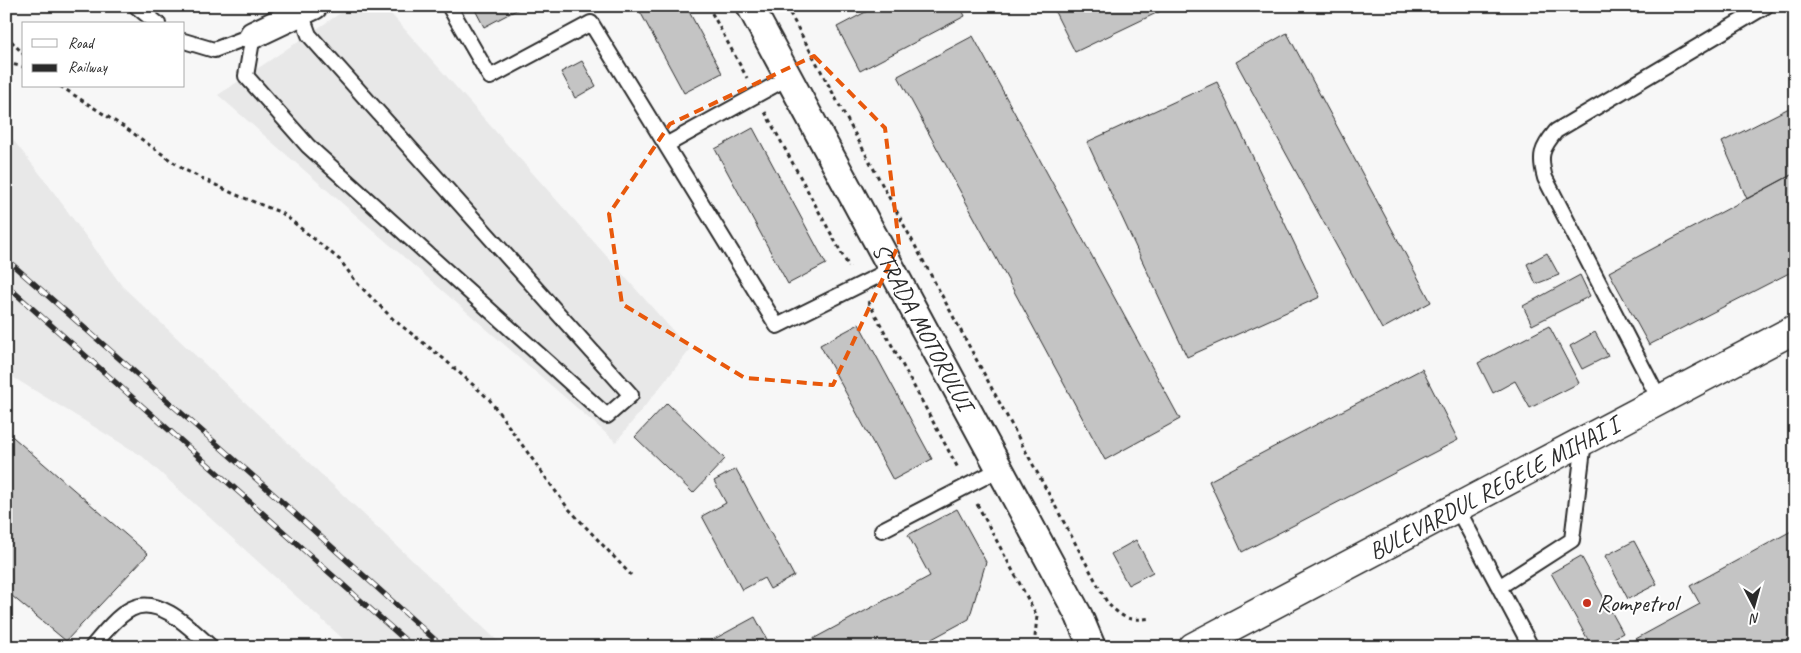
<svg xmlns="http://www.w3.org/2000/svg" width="1801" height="653" viewBox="0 0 1801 653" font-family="Caveat,sans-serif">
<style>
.built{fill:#e8e8e8}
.building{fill:#c4c4c4;stroke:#2b2b2b}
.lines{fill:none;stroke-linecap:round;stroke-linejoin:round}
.service-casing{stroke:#2b2b2b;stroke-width:18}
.minor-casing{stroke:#2b2b2b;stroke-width:30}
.primary-casing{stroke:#2b2b2b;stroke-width:31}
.path{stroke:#2b2b2b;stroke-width:3;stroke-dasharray:4 4;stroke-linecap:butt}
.service{stroke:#fff;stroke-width:14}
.minor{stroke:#fff;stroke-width:26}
.primary{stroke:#fff;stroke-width:28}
.rail-casing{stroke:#2b2b2b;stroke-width:5.5}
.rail{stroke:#fff;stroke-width:4;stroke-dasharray:11;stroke-linecap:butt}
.marked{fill:none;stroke:#e8590c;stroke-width:4;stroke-dasharray:10 6;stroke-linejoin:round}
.poi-dot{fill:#c8321e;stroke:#fff;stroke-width:2}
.labels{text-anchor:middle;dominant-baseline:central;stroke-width:4;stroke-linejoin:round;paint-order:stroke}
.street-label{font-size:24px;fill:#2b2b2b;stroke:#fff}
.poi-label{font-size:24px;fill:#2b2b2b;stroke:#fff;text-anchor:start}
</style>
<rect width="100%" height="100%" fill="#f7f7f7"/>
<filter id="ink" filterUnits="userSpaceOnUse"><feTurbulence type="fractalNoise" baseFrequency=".02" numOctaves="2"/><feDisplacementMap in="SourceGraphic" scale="10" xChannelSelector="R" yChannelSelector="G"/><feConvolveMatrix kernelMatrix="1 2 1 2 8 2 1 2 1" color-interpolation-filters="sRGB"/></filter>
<g filter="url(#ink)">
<path class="built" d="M351 6H384L690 350 616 442 218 95Z
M6 131 44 179 122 286 504 647H352L142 456 6 373Z"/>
<path class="building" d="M473 6H524L484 27Z
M637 6H686L722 73 684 93Z
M877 6H960L965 16 860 71 837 27Z
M1052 6H1171L1075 52Z
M1287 33 1431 302 1382 329 1236 62Z
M973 36 1180 419 1105 460 898 76Z
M582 61 596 86 575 98 561 72Z
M1217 82 1320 297 1187 357 1087 142Z
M1795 105V173L1747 199 1722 142Z
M753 128 826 264 788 284 715 149Z
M1795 173V270L1649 345 1609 272Z
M1547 253 1559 275 1536 284 1527 264Z
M1580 275 1590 296 1532 325 1523 306Z
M859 324 932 459 893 480 820 345Z
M1549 326 1579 383 1530 408 1515 381 1493 393 1478 363Z
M1595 332 1608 356 1582 369 1570 346Z
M1422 369 1458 440 1242 552 1209 481Z
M667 403 725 459 693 493 635 437Z
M6 431 148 554 66 641 6 591Z
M736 469 794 576 770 589 764 578 742 590 702 516 726 503 714 481Z
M957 509 986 562 969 619 917 647H798L930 576 908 535Z
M1795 529V647H1621L1700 604 1690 586Z
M1136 540 1153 572 1128 585 1111 554Z
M1634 541 1657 584 1628 599 1605 556Z
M1581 556 1623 633 1598 647H1592L1551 573Z
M755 617 771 647H707L705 644Z"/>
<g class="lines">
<defs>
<path id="service" d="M136 6 158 24
M449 6 490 77 591 23 777 326 892 269
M253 35 246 76 308 146 607 416 631 395 309 35 301 13
M184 41 214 50 253 35
M666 145 789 77
M1660 401 1545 178C1539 156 1541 149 1556 131L1766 6
M1457 508 1531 647
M882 530 1000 469
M1499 587 1572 540 1584 441
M92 647C103 634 116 617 131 609 159 594 192 630 211 647"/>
<g id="minor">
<path id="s1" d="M750 6 1079 616 1092 647"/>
<path d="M253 35 314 6"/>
</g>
<g id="primary">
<path id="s2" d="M1193 647 1795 329"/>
</g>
</defs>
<use href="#service" class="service-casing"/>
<use href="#minor" class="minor-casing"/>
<use href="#primary" class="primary-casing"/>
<path class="path" d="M708 6 747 78
M786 6 1108 604C1126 620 1128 621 1152 618
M6 35 24 55
M6 65 11 64 24 67
M60 86 130 131 183 169 234 194 282 213 340 260 357 283 394 320 444 359 489 399 567 507 631 575
M765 112 849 267
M868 301 959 470
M977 504 1037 616 1035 637"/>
<use href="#service" class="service"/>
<use href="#minor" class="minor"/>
<use href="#primary" class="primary"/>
<defs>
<path id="rail" d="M6 259 261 483 443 647
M6 285 413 647"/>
</defs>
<use href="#rail" class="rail-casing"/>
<use href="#rail" class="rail"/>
</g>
</g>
<path class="marked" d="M814 56 885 128 899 244 833 385 745 378 622 304 609 214 670 124Z"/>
<circle class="poi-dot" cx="1587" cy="603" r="5"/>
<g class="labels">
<g class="street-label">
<text stroke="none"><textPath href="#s1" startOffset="364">STRADA MOTORULUI</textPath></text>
<text stroke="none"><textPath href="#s2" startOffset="340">BULEVARDUL REGELE MIHAI I</textPath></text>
</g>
<g class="poi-label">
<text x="1597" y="603">Rompetrol</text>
</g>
</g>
<rect width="1801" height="653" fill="none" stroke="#fff" stroke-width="25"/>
<rect x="12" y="12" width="1776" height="628" fill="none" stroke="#2b2b2b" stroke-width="2" filter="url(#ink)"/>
<rect x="22" y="22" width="162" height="65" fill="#ffffff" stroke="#aaaaaa"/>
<rect x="32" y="39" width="25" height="8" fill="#ffffff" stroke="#aaaaaa"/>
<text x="68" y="48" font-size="15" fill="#2b2b2b">Road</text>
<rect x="32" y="64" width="25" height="8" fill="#2b2b2b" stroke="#aaaaaa"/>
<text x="68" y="72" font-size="15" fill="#2b2b2b">Railway</text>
<g transform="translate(1754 606) rotate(174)" stroke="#ffffff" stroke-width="4" paint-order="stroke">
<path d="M0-4L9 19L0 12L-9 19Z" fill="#2b2b2b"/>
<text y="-8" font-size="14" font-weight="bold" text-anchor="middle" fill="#2b2b2b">N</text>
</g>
</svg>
